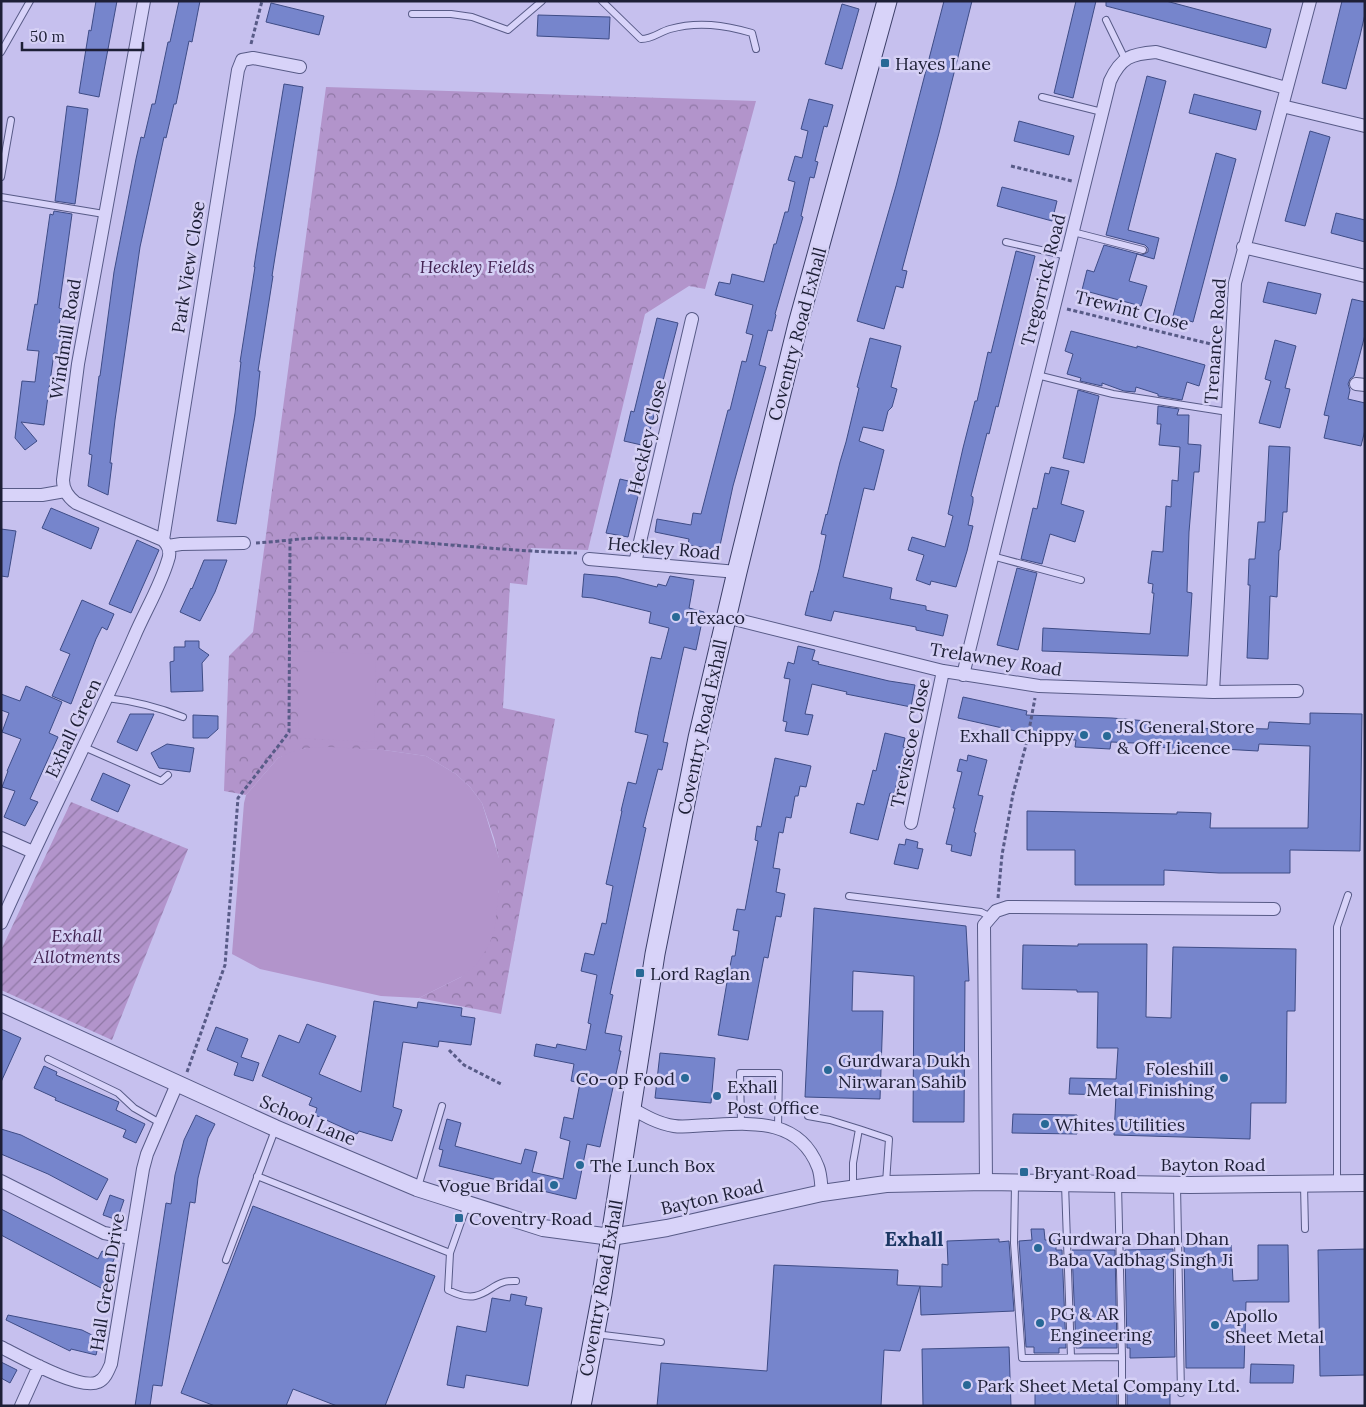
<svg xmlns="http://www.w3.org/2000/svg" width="1366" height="1407" viewBox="0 0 1366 1407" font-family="Lora,serif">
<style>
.park{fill:url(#park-crowns)}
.garden{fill:url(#garden-furrows)}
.pitch{fill:#b294cb}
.building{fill:#7685cc;stroke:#3e4c86}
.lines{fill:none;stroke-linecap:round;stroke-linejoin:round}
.service-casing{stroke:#585b87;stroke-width:8}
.minor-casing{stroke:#585b87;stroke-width:14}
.tertiary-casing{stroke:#585b87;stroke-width:18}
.secondary-casing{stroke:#3c3f68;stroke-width:21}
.path{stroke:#585b87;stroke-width:3;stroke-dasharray:4 2.5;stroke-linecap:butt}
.service{stroke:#d8d3f9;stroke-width:6}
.minor{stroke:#d8d3f9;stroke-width:12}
.tertiary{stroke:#d8d3f9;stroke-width:16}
.secondary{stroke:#d8d3f9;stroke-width:19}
.poi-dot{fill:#286996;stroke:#d5d0f5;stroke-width:2}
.labels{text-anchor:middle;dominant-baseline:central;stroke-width:5;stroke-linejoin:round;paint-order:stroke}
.poi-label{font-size:18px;fill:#1d1f36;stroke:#d5d0f5;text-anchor:start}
.park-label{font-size:18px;font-style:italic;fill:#432353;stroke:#d5d0f5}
.street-label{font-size:18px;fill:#1d1f36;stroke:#d5d0f5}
.quarter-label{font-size:20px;font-weight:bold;fill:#1c3763;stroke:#d5d0f5}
</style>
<defs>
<pattern id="park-crowns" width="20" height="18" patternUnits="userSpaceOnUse" patternTransform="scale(1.25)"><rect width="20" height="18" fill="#b294cb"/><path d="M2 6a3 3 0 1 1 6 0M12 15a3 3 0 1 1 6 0" fill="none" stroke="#9078a6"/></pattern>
<pattern id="garden-furrows" width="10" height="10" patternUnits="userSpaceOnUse" patternTransform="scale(1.25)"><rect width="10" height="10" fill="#b294cb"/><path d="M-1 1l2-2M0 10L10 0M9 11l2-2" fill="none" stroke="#9078a6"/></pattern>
</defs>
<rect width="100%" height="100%" fill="#c6c0ee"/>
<path class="park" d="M326 87 756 101 705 289 689 286 645 314 588 550 531 548 527 585 510 583 503 708 555 719 501 1014 419 998 461 977 499 891V859L494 838 482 803 470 787 456 774 426 756 384 750 306 748 278 758 246 795 224 791 229 656 253 632Z"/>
<path class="garden" d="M71 802 188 849 112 1040 1 990V950Z"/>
<path class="pitch" d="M300 651 376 654 374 742 298 738Z
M329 747 384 750 426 756 456 774 470 787 482 803 499 858V890L494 932 488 947 476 965 461 977 419 998 381 996 260 969 232 954 244 803 246 795 278 758 291 752 306 748Z"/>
<path class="building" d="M96 1H117L99 97 79 93 89 30 91 31Z
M179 1H200L192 42 189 41 176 104H174L166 138 164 137 140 247 115 420 110 463H112L108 495 88 486 92 455 89 454 99 376H100L114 272 136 159 141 137 144 138 152 104H155L168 42H170Z
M944 1H972L939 133 902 270 907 271 903 288 896 286 884 329 857 321 896 186Z
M1076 1H1096L1073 98 1054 93Z
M1106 1H1166L1271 29 1266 48 1106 6Z
M1342 1H1365V14L1360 36 1346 89 1322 83Z
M271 3 324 16 319 35 266 22Z
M842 4 859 9 842 69 825 64Z
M538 15 610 17 609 39 537 36Z
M1147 76 1166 81 1128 230 1159 238 1154 259 1137 254 1129 281 1147 286 1141 306 1082 290 1087 270 1094 272 1104 245 1142 255 1148 252V248L1145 245 1106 235Z
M284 84 303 87 275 257 272 276H273L258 371H260L255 416 236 524 217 521 235 413 241 362H240L255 267H254L256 254Z
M1194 94 1261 111 1256 130 1189 113Z
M809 99 833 105 827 127 824 126 815 161 818 162 814 178 810 177 801 216 803 217 775 314 776 315 772 331 768 330 759 365 766 367 733 486 719 550 688 545 689 539 655 532 657 519 691 525 693 513 701 514 728 410H730L742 361 746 362 753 335 746 333 753 305 715 295 719 282 730 284 732 274 764 282 774 244H776L785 212H788L795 182 788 180 795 156 802 158 808 131 801 129Z
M67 106 88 109 75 204 55 201Z
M1019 121 1074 136 1069 155 1014 141Z
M1310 131 1330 137 1305 226 1285 221Z
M1216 153 1236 159 1193 322 1173 316Z
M1002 187 1057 201 1052 221 997 206Z
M54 211 72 214 59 308 62 309 57 335 67 336 65 355 54 353 44 425 21 422 37 441 25 450 15 438 22 381 35 382 39 351 27 350 35 304 37 305 50 214 53 215Z
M1336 213 1365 220V242L1331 233Z
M1016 251 1035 256 998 407 996 406 989 434 987 433 971 496 973 497V502L968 525 973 526 967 551 956 587 931 581 930 585 916 580 924 555 908 550 912 537 945 547 953 516 948 514 963 448 975 401H977L988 352 991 353Z
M1268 282 1321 294 1316 314 1263 302Z
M1352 299 1365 302V335L1354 376 1350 379 1348 384 1350 390 1348 399 1365 403V430L1361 446 1324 438 1329 416 1324 415Z
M657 318 678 323 646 446 624 441 631 411 634 412Z
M1071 331 1137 348V346L1205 365 1199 386 1187 382 1182 400 1158 396V394L1136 387 1135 392 1124 391 1102 383V386L1080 381 1081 378 1067 374 1073 354 1065 351Z
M870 338 901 346 891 387 897 389 892 407 888 411 883 431 863 427 859 441 884 450 874 490 864 488 843 577 892 588 890 599 926 606V610L948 615 943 636 916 630V627L834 611 831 621 805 615 811 591 813 592 819 569 826 535 821 534 826 514 827 515 840 462 846 442 859 388 857 387Z
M1275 340 1296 346 1285 388 1290 389 1280 428 1259 423 1271 381 1265 379Z
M1078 390 1099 396 1084 463 1063 458Z
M1158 406 1179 409 1177 415H1189L1188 444 1201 445 1199 472H1194L1189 532 1187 592 1192 593 1188 656 1042 651 1043 628 1150 634 1154 593H1152L1153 584 1148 583 1152 551 1163 552 1166 506 1171 507 1172 480 1178 481 1180 447 1159 445 1161 424H1157Z
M1269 446 1290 447 1287 512H1283L1280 550H1279L1277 597 1270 596 1268 659 1247 658 1250 585H1248L1249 559H1255L1258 522H1265Z
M1051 467 1069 471 1061 504 1084 511 1075 542 1050 534 1042 564 1021 559 1033 508 1037 509 1045 473 1049 474Z
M620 479 641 484 628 537 606 533Z
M51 508 99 528 91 549 42 528Z
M1 529 16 531 8 577 1 576Z
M137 540 159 550 131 613 109 604Z
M204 560H227L215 592 200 621 180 612 191 588 192 589Z
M1017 568 1037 573 1018 650 997 645Z
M584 574 617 577 657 587 658 584 666 586 670 576 694 580 689 608 704 612 696 650 684 647 663 742 668 743 662 770 658 769 643 827 646 828 610 994 613 995 605 1033 622 1036 619 1051H621L600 1147 587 1144 576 1199 439 1166 443 1150 439 1149 447 1119 461 1123 455 1146 521 1164 525 1149 537 1152 532 1172 563 1179 570 1141 560 1138 564 1117 573 1119 580 1083 571 1081 574 1064 534 1056 536 1044 556 1048 557 1044 586 1050 591 1024 588 1023 597 975 581 971 585 953 594 955 602 923 606 924 613 886 606 884 622 811H621L628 782 636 784 648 735 635 732 639 711 651 657 661 659 669 628 649 623 651 612 593 598 582 597Z
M82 600 114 614 107 630 102 627 96 639 71 704 52 696 70 654 60 650Z
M185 641H199V648L209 655 202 663 203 691 171 692 170 662 174 661V647H185Z
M798 646 815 650 812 660 819 662 818 664 889 681 915 685 911 707 846 694 847 692 812 684 805 714 813 715 808 735 785 731 787 722 783 721 790 679 784 678 788 662 794 664Z
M26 686 62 702 49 733 58 737 30 799 38 802 25 826 4 817 15 791 2 787 8 771H7L21 739 2 732 9 713 1 710V694L20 701Z
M963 697 1027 711 1026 715 1112 718 1147 721V725L1232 730V728L1268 729 1269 722 1310 724V713L1362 714 1360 851 1290 850V873H1219L1164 870V885H1075V850H1027V811L1177 814V812L1211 813 1210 828H1308L1310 746 1259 744 1258 751 1222 749 1221 752 1188 750V753H1170V748L1157 747V744L1111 742 1110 749 1075 747 1076 740 1038 738V736L958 718Z
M130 714H154L137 751 117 742Z
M193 715 218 716V729L208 738H193Z
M885 733 905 738 903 747 906 748 894 794 890 793 878 840 850 833 857 803 864 805 873 770 876 771Z
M167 744 194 748 190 772 159 768 151 753Z
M968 755 987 760 978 795 983 796 974 832 976 833 971 856 951 851 952 845 946 844 955 808H953L962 772 957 771 960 759 967 761Z
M775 758 811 766 806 787 800 786 798 796H795L791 818 786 817 783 833 779 832 773 868 780 869 776 892 785 894 781 917 776 916 768 958 764 957 748 1040 718 1035 727 982 732 956H735L739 931 733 930 737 909 745 910 758 841 755 840 757 826 761 827Z
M103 773 130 785 118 812 91 800Z
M906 839 918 842 917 848 923 849 918 869 894 864 899 844 905 845Z
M814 908 966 926 969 981H965L964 1122H913L914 976 853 971 852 1011H883L880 1099 805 1097Z
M1078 944H1147L1146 1017 1171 1018 1173 947 1296 949 1295 1011H1287L1286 1103H1251L1250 1139 1114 1135 1116 1095 1069 1094 1070 1078 1116 1079 1118 1048H1097L1098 992H1077V990L1022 989 1023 945 1078 946Z
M374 1001 417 1008 418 1002 462 1008 461 1016 475 1018 471 1045 439 1041 438 1047 403 1042 393 1107 402 1110 392 1141 359 1131 357 1134 315 1115 317 1108 309 1105 312 1098 262 1076 279 1035 299 1043 307 1024 336 1036 319 1074 361 1092Z
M216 1027 248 1039 241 1057 259 1063 253 1081 234 1075 238 1063 207 1050Z
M1 1029 21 1038 1 1082Z
M660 1053 715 1058 711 1103 655 1098Z
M44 1066 57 1072 56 1075 119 1102 116 1110 145 1124 136 1143 123 1137 126 1130 55 1100 56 1098 34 1088Z
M1013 1114 1077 1115V1134L1012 1133Z
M196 1115 215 1124 208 1138 198 1178 195 1203 190 1202 162 1386 153 1385 150 1406H135L166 1203 171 1204 175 1175 184 1140Z
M1 1129 21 1135 108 1179 97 1200 48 1174 1 1154Z
M110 1195 124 1200 117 1220 103 1215Z
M253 1206 435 1276 385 1406H337L293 1389 286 1406H215L181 1393Z
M1 1209 98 1259 102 1251 115 1257 101 1288 1 1235Z
M1031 1229H1044L1045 1240H1056V1250H1062L1066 1348H1059V1353H1034V1347H1026L1019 1241 1032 1240Z
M999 1239V1242L1009 1241 1014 1311 921 1315 920 1286 900 1351 884 1350 881 1406H657L661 1363 767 1371 774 1265 898 1270 897 1285 942 1287V1264L948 1265 947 1241Z
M1231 1245 1233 1281 1258 1280V1245H1288L1289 1302H1246L1244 1368H1186L1184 1246Z
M1173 1249 1175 1357 1130 1358V1348H1127L1125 1250Z
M1365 1249V1375L1320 1376 1318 1250Z
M1072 1250H1115L1117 1348H1076Z
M511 1294 527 1297 525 1305 542 1308 528 1386 466 1375 464 1388 447 1385 457 1326 486 1332 492 1298 510 1301Z
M8 1315 82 1330 100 1339 96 1355 71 1349 70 1351 6 1320Z
M1009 1347 1011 1406H923L922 1349Z
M1 1362 17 1370 10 1383 1 1378Z
M1251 1364 1294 1365 1293 1383H1250Z
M1170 1391V1406H1127V1392Z
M1066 1392H1117V1406H1035V1393Z"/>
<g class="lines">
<defs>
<path id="service" d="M602 1 641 39C653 39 659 32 670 29 698 21 724 25 752 33L756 49
M412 14H451L472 17 508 30 542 1
M1106 20 1125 59
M1 52 30 1
M1042 97 1102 112
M1 177 11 120
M1 197 104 214
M1073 232 1143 250
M1006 242 1067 256
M1037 375 1113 394 1228 412
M992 556 1081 580
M107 698C134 701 158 707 183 717
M84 747 161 781 168 775
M849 896 981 912 991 917
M48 1059 118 1093 134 1108 160 1123
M808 1116 830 1120 859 1129 853 1163V1187
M741 1123 740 1073H779L778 1127
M859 1129 889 1139 886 1183
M257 1176 450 1253 467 1205
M1337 1182V927L1348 895
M1015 1184 1014 1243 1022 1358 1122 1357 1118 1184
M1065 1184 1071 1357
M1304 1185 1305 1229
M1177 1186 1181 1393
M418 1187 442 1106
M450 1253 448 1290C456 1294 466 1298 475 1296 492 1292 495 1280 516 1281
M226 1260 275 1130
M595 1334 661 1342
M1122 1357V1406"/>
<path id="minor" d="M1282 106 1365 126
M1243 247 1365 276
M1356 384 1365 385
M1 495H42L65 491
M163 540 238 70 242 60 253 58 300 67
M168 546 181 544 244 543
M589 559 737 572
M635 563 692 319
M726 617 943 671 1039 686 1213 692 1297 691
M963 675 1110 81C1121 57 1131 54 1156 52L1286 88
M1213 692 1235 283 1310 1
M911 823 943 671
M1 838 33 852
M1 923C44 827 92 733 134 637 145 611 160 587 168 560 171 552 169 546 163 540L76 503C68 497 63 490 63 480L78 364 144 1
M631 1108C645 1116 659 1124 674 1126 685 1128 698 1125 709 1125 752 1123 799 1118 818 1167 821 1174 821 1185 822 1193
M1 1181 104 1233 131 1238
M986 1182 984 925 996 911 1008 907 1274 909
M1 1347C19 1356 80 1391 98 1382 105 1379 108 1371 111 1364L143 1169 147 1154 177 1084
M21 1406 39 1366"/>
<path id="tertiary" d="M1 1003 275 1128 417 1188 543 1228 611 1237 667 1228 822 1193 886 1184 986 1182 1190 1185 1365 1183"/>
<path id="secondary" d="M581 1406 602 1294 655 954 698 738 737 572 798 324 887 1"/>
</defs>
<use href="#service" class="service-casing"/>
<use href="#minor" class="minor-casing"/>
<use href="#tertiary" class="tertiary-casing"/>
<use href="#secondary" class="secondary-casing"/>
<path class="path" d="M251 44 262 1
M1011 166 1072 181
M1067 309 1219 346
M256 543C277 542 300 538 321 538 406 538 491 551 577 553
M998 898 1002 855 1013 794 1027 741 1035 698
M449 1050 464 1065 503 1085
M187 1072 225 965 238 798 289 732 290 541"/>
<use href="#service" class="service"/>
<use href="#minor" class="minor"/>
<use href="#tertiary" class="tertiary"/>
<use href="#secondary" class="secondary"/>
</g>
<g class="poi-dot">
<rect x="880" y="58" width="10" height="10" rx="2.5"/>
<circle cx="676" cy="617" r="5"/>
<circle cx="1084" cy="735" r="5"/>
<circle cx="1107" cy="736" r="5"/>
<rect x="635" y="968" width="10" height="10" rx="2.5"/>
<circle cx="828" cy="1070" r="5"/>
<circle cx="685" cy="1078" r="5"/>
<circle cx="1224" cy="1078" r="5"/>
<circle cx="717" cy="1096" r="5"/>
<circle cx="1045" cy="1124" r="5"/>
<circle cx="580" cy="1165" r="5"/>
<rect x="1019" y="1167" width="10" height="10" rx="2.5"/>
<circle cx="554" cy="1185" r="5"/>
<rect x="454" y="1213" width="10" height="10" rx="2.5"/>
<circle cx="1038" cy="1248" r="5"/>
<circle cx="1040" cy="1323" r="5"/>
<circle cx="1215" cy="1325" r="5"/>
<circle cx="967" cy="1385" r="5"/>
</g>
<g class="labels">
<g class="poi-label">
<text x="895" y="63">Hayes Lane</text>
<text x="686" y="617">Texaco</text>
<text x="1117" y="726">JS General Store<tspan x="1117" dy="21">&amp; Off Licence</tspan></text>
<text x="1074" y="735" text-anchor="end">Exhall Chippy</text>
<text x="650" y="973">Lord Raglan</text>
<text x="838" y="1060">Gurdwara Dukh<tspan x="838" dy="21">Nirwaran Sahib</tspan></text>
<text x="1214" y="1068" text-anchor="end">Foleshill<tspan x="1214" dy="21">Metal Finishing</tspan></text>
<text x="675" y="1078" text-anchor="end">Co-op Food</text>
<text x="727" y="1086">Exhall<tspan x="727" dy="21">Post Office</tspan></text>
<text x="1055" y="1124">Whites Utilities</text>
<text x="590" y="1165">The Lunch Box</text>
<text x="1034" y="1172">Bryant Road</text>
<text x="544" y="1185" text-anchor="end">Vogue Bridal</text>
<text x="469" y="1218">Coventry Road</text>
<text x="1048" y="1238">Gurdwara Dhan Dhan<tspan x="1048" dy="21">Baba Vadbhag Singh Ji</tspan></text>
<text x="1050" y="1313">PG &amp; AR<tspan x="1050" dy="21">Engineering</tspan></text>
<text x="1225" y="1315">Apollo<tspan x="1225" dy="21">Sheet Metal</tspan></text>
<text x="977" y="1385">Park Sheet Metal Company Ltd.</text>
</g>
<g class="park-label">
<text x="477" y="266">Heckley Fields</text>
<text x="77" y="935">Exhall<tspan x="77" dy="21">Allotments</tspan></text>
</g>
<g class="street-label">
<text transform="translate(188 267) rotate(-81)">Park View Close</text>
<text transform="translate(1043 280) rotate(-76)">Tregorrick Road</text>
<text transform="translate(1132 310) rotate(14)">Trewint Close</text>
<text transform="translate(797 334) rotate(-75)">Coventry Road Exhall</text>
<text transform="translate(65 339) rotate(-81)">Windmill Road</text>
<text transform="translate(1215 341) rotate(-86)">Trenance Road</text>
<text transform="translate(647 437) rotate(-77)">Heckley Close</text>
<text transform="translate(664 548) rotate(5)">Heckley Road</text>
<text transform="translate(996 659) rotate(9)">Trelawney Road</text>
<text transform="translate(702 727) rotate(-78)">Coventry Road Exhall</text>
<text transform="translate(73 728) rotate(-65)">Exhall Green</text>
<text transform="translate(910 743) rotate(-78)">Treviscoe Close</text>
<text transform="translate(308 1120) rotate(23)">School Lane</text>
<text x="1213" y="1164">Bayton Road</text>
<text transform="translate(712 1197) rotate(-13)">Bayton Road</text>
<text transform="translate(107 1282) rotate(-81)">Hall Green Drive</text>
<text transform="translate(601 1288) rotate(-80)">Coventry Road Exhall</text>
</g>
<g class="quarter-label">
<text x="914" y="1238">Exhall</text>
</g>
</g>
<rect width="1366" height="1407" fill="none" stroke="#1d1f36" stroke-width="5"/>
<path d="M22 42v8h121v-8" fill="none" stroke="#1d1f36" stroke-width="2.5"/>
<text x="30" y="42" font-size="15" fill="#1d1f36" stroke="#d5d0f5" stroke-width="4" paint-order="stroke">50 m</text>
</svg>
